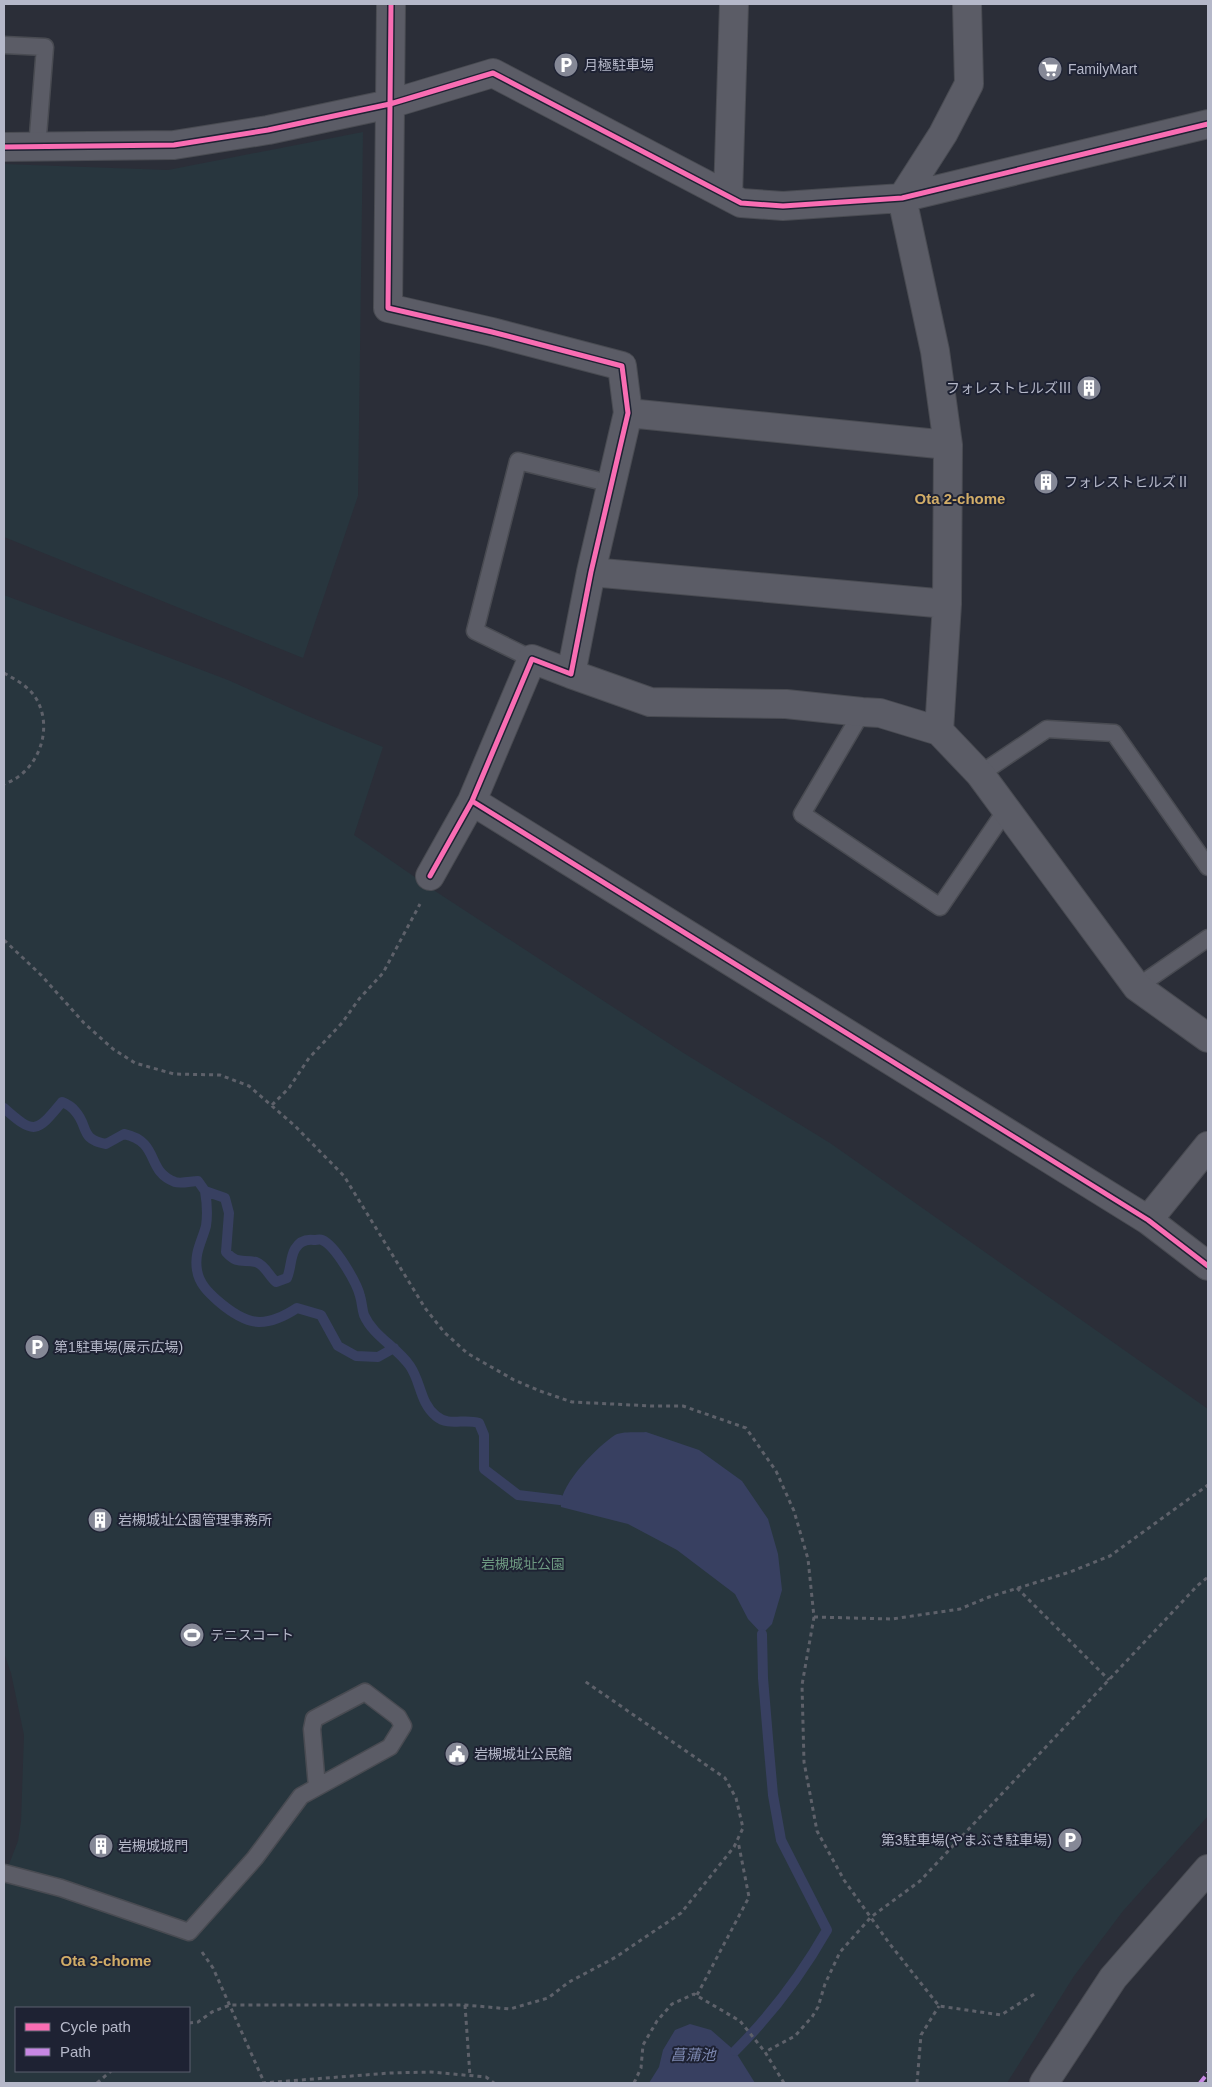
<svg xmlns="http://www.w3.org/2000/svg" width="1212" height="2087" viewBox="0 0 1212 2087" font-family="Arial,'Noto Sans JP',sans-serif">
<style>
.green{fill:#28363e;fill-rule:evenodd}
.water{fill:#384061}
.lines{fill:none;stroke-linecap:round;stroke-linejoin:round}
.stream{stroke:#384061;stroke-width:10}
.lane-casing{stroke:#494b52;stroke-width:19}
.street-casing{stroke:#494b52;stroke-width:30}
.secondary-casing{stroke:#494b52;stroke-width:30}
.path{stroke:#5e616a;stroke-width:3;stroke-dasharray:4 4;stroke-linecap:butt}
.lane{stroke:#5b5c66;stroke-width:16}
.street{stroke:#5b5c66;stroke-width:28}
.secondary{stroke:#595b65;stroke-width:28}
.quiet{stroke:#c787e3;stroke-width:4;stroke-dasharray:8 4;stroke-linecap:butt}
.cycleway-casing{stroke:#1e2233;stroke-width:8}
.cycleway{stroke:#f96db3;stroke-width:5}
.labels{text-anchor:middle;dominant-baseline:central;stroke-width:4;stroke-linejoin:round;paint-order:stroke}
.poi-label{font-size:14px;fill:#b5b8c9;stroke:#1e2233;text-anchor:start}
.park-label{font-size:14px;fill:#6d9981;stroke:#1e2233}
.neighbourhood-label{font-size:15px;font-weight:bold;fill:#d2ad67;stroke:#1e2233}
.water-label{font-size:15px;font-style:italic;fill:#7d88b0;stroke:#1e2233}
</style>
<rect width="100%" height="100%" fill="#2b2e38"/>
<path class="green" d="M363 132 358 496 303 658 4 537V164L168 170Z
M4 595 228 680 308 716 383 747 354 835 435 891 682 1052 830 1143 1208 1409V1816L1123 1911 1074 1976 1007 2083H4V1877L18 1841 21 1821 24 1735 11 1673 4 1653ZM16 2008H189V2071H16Z"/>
<path class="water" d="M646 1432 699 1450 742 1481 768 1519 778 1554 782 1590 772 1624 762 1634 748 1619 735 1594 677 1550 628 1524 561 1507C558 1486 598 1446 615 1435 623 1431 637 1433 646 1432Z
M690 2024 711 2030 735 2051 755 2083H649L659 2067 663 2050 675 2030Z"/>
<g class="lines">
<path class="stream" d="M4 1108C35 1136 37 1132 62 1102 67 1104 72 1107 75 1111 89 1126 79 1139 106 1144L124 1134C161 1142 145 1171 175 1182 181 1184 192 1181 198 1181L205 1191 225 1198 229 1213 226 1252C238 1265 242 1259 256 1262 265 1265 269 1276 276 1282L287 1278C291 1269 290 1258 295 1249 299 1242 306 1239 314 1240 317 1240 320 1239 322 1240 335 1245 357 1283 360 1296 362 1302 362 1309 364 1315 373 1336 397 1347 410 1366 421 1382 420 1403 436 1416 449 1427 464 1418 479 1423L484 1435V1469L518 1495 560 1500
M205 1191C207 1203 208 1213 206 1226 202 1241 194 1253 197 1270 199 1284 209 1293 218 1301 247 1326 265 1329 297 1308L321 1315 338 1346 356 1356 378 1357 394 1348
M735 2051C771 2015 802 1974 827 1930L781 1840 773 1795 769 1750 763 1678 762 1634"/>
<defs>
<path id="lane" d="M4 45 45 47 37 148
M532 659 475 631 518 461 612 484
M862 712 802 814 940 907 1006 810
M980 774 1047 729 1114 733 1208 867
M1137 987 1208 938
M4 1873 61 1888 189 1932 255 1858 301 1796 390 1747 403 1726 398 1717 365 1692 314 1719 312 1729 317 1787"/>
<path id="street" d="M391 4 388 308 492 332 622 366 628 413 591 572 571 674 532 659 472 801 430 876
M4 147 174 145 268 130 390 104 493 73 741 203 783 206 902 198 1208 124
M728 196 734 4
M628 413 948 445
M591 572 947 604
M571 674 650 702 786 704 862 712 880 713 939 731 980 774 1137 987 1208 1038
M939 731 947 604 948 445 935 351 902 198 943 134 969 84 967 4
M472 801 1148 1220 1208 1266
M1148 1220 1208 1146"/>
<path id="secondary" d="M1044 2083 1113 1978 1208 1869"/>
</defs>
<use href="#lane" class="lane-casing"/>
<use href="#street" class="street-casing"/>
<use href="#secondary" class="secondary-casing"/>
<path class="path" d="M4 673C16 680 30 687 37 700 54 731 37 773 4 784
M4 940 41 975 84 1023 113 1049 135 1063 174 1074 220 1075 249 1086 295 1126 344 1176 425 1308 444 1332 467 1353 514 1380 540 1391 572 1402 652 1406H683L746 1428 776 1471 794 1511 808 1559 814 1617 802 1685 804 1762 817 1831 844 1880 889 1943 939 2006 1001 2015 1036 1993
M272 1105 289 1088 309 1058 342 1023 359 999 383 973 420 904
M1017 1588 1109 1680
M814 1617 892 1619 960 1609 989 1597 1070 1572 1110 1556 1208 1485
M202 1952 213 1968 264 2082
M697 1995 749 1897 738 1841
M465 2005 470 2076
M189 2023 198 2022 212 2012 230 2005H465L510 2009 548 1998 569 1982 616 1957 681 1913 734 1847 743 1828 736 1798 725 1778 583 1680
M97 2083 111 2071
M262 2083 390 2073 431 2072 486 2077 494 2083
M634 2083 641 2068 643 2045 657 2021 672 2004 694 1994 740 2021 765 2052
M784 2083 765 2052 795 2036 812 2017 818 2007 825 1984 840 1952 871 1917 920 1881 1197 1586 1208 1577
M917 2083 921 2035 939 2006"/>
<use href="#lane" class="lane"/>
<use href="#street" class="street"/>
<use href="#secondary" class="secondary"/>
<path class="quiet" d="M1200 2083 1208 2073"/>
<defs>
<path id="cycleway" d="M391 4 388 308 492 332 622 366 628 413 591 572 571 674 532 659 472 801 430 876
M4 147 174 145 268 130 390 104 493 73 741 203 783 206 902 198 1208 124
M472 801 1148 1220 1208 1266"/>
</defs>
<use href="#cycleway" class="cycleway-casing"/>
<use href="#cycleway" class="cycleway"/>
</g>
<defs>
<symbol id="parking-disc" viewBox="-11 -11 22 22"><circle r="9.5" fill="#858896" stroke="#1e2233"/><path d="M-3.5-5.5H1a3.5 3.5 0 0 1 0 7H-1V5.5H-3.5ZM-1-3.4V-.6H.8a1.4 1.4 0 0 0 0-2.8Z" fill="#fff"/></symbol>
<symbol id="supermarket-disc" viewBox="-11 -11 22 22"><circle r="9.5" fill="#858896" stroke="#1e2233"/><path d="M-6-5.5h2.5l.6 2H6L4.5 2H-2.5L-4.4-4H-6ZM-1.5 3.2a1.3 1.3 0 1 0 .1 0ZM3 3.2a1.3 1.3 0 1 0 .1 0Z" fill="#fff"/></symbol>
<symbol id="building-disc" viewBox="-11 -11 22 22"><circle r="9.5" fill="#858896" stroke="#1e2233"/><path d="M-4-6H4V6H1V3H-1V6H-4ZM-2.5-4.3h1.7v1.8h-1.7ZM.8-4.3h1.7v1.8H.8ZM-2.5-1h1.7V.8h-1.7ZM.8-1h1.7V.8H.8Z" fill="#fff"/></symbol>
<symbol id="stadium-disc" viewBox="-11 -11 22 22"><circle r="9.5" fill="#858896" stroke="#1e2233"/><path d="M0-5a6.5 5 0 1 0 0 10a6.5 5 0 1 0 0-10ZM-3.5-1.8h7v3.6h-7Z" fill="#fff"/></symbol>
<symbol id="civic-disc" viewBox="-11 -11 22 22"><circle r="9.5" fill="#858896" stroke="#1e2233"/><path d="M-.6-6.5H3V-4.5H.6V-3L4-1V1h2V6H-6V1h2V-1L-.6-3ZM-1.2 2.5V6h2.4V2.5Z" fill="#fff"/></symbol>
</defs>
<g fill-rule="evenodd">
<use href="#parking-disc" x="552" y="51" width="28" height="28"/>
<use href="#supermarket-disc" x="1036" y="55" width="28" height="28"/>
<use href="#building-disc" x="1075" y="374" width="28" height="28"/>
<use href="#building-disc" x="1032" y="468" width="28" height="28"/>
<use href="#parking-disc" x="23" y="1333" width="28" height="28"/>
<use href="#building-disc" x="86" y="1506" width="28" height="28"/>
<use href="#stadium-disc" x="178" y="1621" width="28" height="28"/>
<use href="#civic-disc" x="443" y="1740" width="28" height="28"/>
<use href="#parking-disc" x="1056" y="1826" width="28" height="28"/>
<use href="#building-disc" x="87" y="1832" width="28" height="28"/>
</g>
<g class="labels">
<g class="poi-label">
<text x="584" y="65">月極駐車場</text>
<text x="1068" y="69">FamilyMart</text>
<text x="1072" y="388" text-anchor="end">フォレストヒルズⅢ</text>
<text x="1064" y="482">フォレストヒルズⅡ</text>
<text x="54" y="1347">第1駐車場(展示広場)</text>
<text x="118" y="1520">岩槻城址公園管理事務所</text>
<text x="210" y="1635">テニスコート</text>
<text x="474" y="1754">岩槻城址公民館</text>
<text x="1052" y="1840" text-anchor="end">第3駐車場(やまぶき駐車場)</text>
<text x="118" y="1846">岩槻城城門</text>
</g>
<g class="park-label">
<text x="523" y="1564">岩槻城址公園</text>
</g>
<g class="neighbourhood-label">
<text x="960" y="498">Ota 2-chome</text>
<text x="106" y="1960">Ota 3-chome</text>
</g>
<g class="water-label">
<text x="693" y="2054">菖蒲池</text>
</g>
</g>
<rect width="1212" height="2087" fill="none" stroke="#b5b8c9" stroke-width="10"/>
<rect x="15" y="2007" width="175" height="65" fill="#1e2233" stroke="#5a5e6f"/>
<rect x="25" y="2023" width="25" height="8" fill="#f96db3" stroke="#5a5e6f"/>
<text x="60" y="2032" font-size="15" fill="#b5b8c9">Cycle path</text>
<rect x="25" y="2048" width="25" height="8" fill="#c787e3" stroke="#5a5e6f"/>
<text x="60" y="2057" font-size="15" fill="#b5b8c9">Path</text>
</svg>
